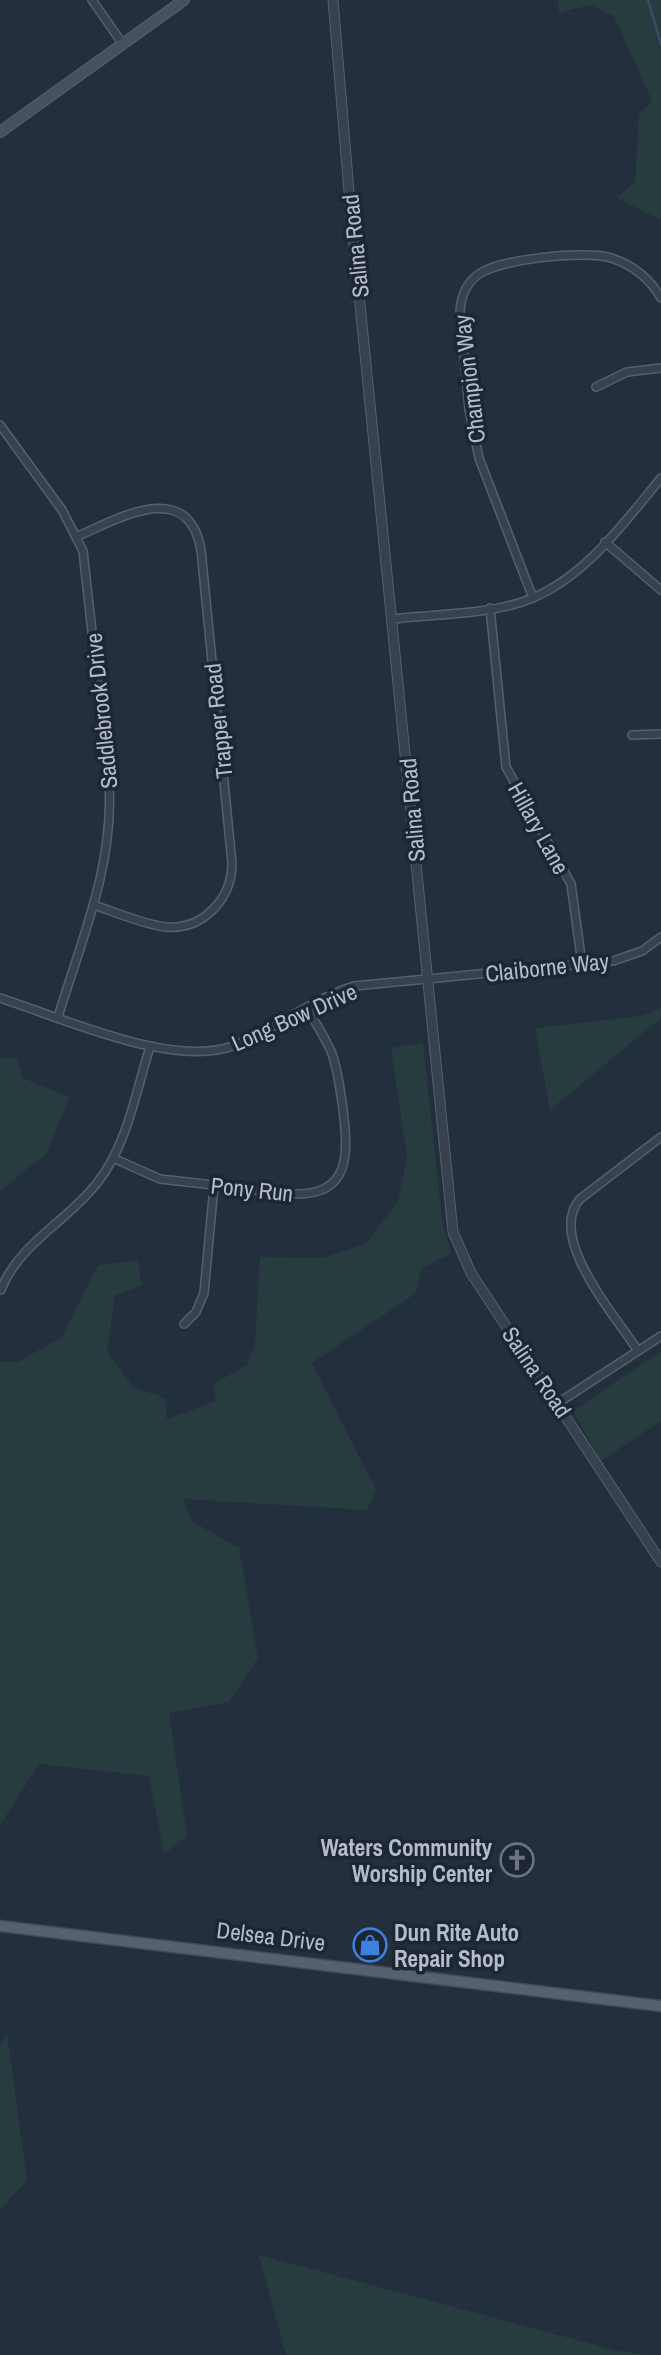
<svg xmlns="http://www.w3.org/2000/svg" width="661" height="2355" viewBox="0 0 661 2355" font-family="'Archivo Narrow',sans-serif">
<style>
.green{fill:#263c3f}
.lines{fill:none;stroke-linecap:round;stroke-linejoin:round}
.stream{stroke:#394c67;stroke-width:2.5}
.minor-casing{stroke:#565f6c;stroke-width:10}
.tertiary-casing{stroke:#565f6c;stroke-width:11}
.secondary-casing{stroke:#565f6c;stroke-width:12}
.primary-casing{stroke:#414a57;stroke-width:13}
.minor{stroke:#38414e;stroke-width:7}
.tertiary{stroke:#38414e;stroke-width:9}
.secondary{stroke:#465061;stroke-width:10}
.primary{stroke:#56606e;stroke-width:10}
.labels{text-anchor:middle;dominant-baseline:central;stroke-width:7;stroke-linejoin:round;paint-order:stroke}
.street-label{font-size:23px;fill:#b4bcc9;stroke:#1d2633}
.poi-label{font-size:23px;font-weight:bold;fill:#b4bcc9;stroke:#1d2633;text-anchor:end}
</style>
<rect width="100%" height="100%" fill="#242f3e"/>
<path class="green" d="M558 0H661V220L617 198 635 182 639 114 652 101 614 16 590 5 559 13Z
M661 1008V1018L550 1110 535 1028 641 1016Z
M423 1043 442 1221 451 1253 421 1269 416 1293 312 1363 376 1490 367 1510 183 1499 193 1522 239 1548 258 1658 229 1702 169 1713 187 1836 164 1854 149 1776 39 1764 0 1825V1362H18L62 1337 98 1265 138 1261 142 1286 115 1295 107 1352 133 1387 165 1398 167 1419 216 1401 213 1384 247 1365 255 1344 260 1257 323 1258 365 1244 398 1201 407 1157 391 1048Z
M17 1058 23 1078 70 1097 46 1154 0 1191V1059Z
M661 1351V1421L601 1461 573 1411Z
M7 2033 27 2180 0 2210V2045Z
M259 2255 618 2351 647 2355H286Z"/>
<g class="lines">
<path class="stream" d="M648 0 661 44"/>
<defs>
<path id="minor" d="M92 0 122 43
M596 387 627 372 661 368
M0 425 62 510 83 551 109 785C114 866 81 941 58 1017
M78 536C118 519 188 477 201 550L232 863C232 899 203 930 166 927 142 924 116 912 93 905
M605 542 661 590
M533 598 479 458 469 409 460 311C461 296 466 283 479 274 500 259 586 250 611 258 633 265 650 279 661 298
M490 608 506 767 571 884 582 964
M393 619C435 614 482 615 522 602 581 583 623 524 661 478
M632 735 661 734
M0 998C63 1018 171 1068 233 1046 275 1030 311 999 354 986L613 961 642 951 661 937
M113 1158 160 1179 293 1194C352 1196 348 1152 343 1109 340 1090 338 1069 331 1051 324 1036 315 1022 307 1008
M1 1290C18 1244 68 1221 97 1183 127 1146 136 1091 150 1047
M184 1324 196 1312 204 1293 214 1186
M638 1351C616 1316 546 1238 580 1199L661 1137
M558 1403 661 1336"/>
<path id="tertiary" d="M333 0 351 215 453 1232 471 1273 661 1562"/>
<path id="secondary" d="M0 132 184 0"/>
<path id="primary" d="M0 1926 661 2006"/>
</defs>
<use href="#minor" class="minor-casing"/>
<use href="#tertiary" class="tertiary-casing"/>
<use href="#secondary" class="secondary-casing"/>
<use href="#primary" class="primary-casing"/>
<use href="#minor" class="minor"/>
<use href="#tertiary" class="tertiary"/>
<use href="#secondary" class="secondary"/>
<use href="#primary" class="primary"/>
</g>
<defs>
<symbol id="church-ring" viewBox="-11 -11 22 22"><circle r="9.5" fill="#1d2633" stroke="#6b7280" stroke-width="1.5"/><path d="M-1.2-6h2.4v3.5h3.3v2.4h-3.3V6h-2.4V-.1h-3.3v-2.4h3.3Z" fill="#6b7280"/></symbol>
<symbol id="shop-ring" viewBox="-11 -11 22 22"><circle r="9.5" fill="#1d2633" stroke="#3f7fe0" stroke-width="1.5"/><path d="M-5-2.5h2.3a2.7 3.5 0 0 1 5.4 0H5L5.5 6h-11ZM-1.5-2.5h3a1.5 2.3 0 0 0-3 0Z" fill="#3f7fe0"/></symbol>
</defs>
<g fill-rule="evenodd">
<use href="#church-ring" x="498" y="1841" width="38" height="38"/>
<use href="#shop-ring" x="351" y="1926" width="38" height="38"/>
</g>
<g class="labels">
<g class="street-label">
<text transform="translate(355 246) rotate(-96)">Salina Road</text>
<text transform="translate(469 379) rotate(-97)">Champion Way</text>
<text transform="translate(101 711) rotate(-96)">Saddlebrook Drive</text>
<text transform="translate(218 721) rotate(-96)">Trapper Road</text>
<text transform="translate(412 810) rotate(-95)">Salina Road</text>
<text transform="translate(539 828) rotate(61)">Hillary Lane</text>
<text transform="translate(547 967) rotate(-6)">Claiborne Way</text>
<text transform="translate(294 1017) rotate(-24)">Long Bow Drive</text>
<text transform="translate(252 1189) rotate(6)">Pony Run</text>
<text transform="translate(537 1372) rotate(56)">Salina Road</text>
<text transform="translate(271 1936) rotate(7)">Delsea Drive</text>
</g>
<g class="poi-label">
<text x="492" y="1847">Waters Community<tspan x="492" dy="26">Worship Center</tspan></text>
<text x="394" y="1932" text-anchor="start">Dun Rite Auto<tspan x="394" dy="26">Repair Shop</tspan></text>
</g>
</g>
</svg>
